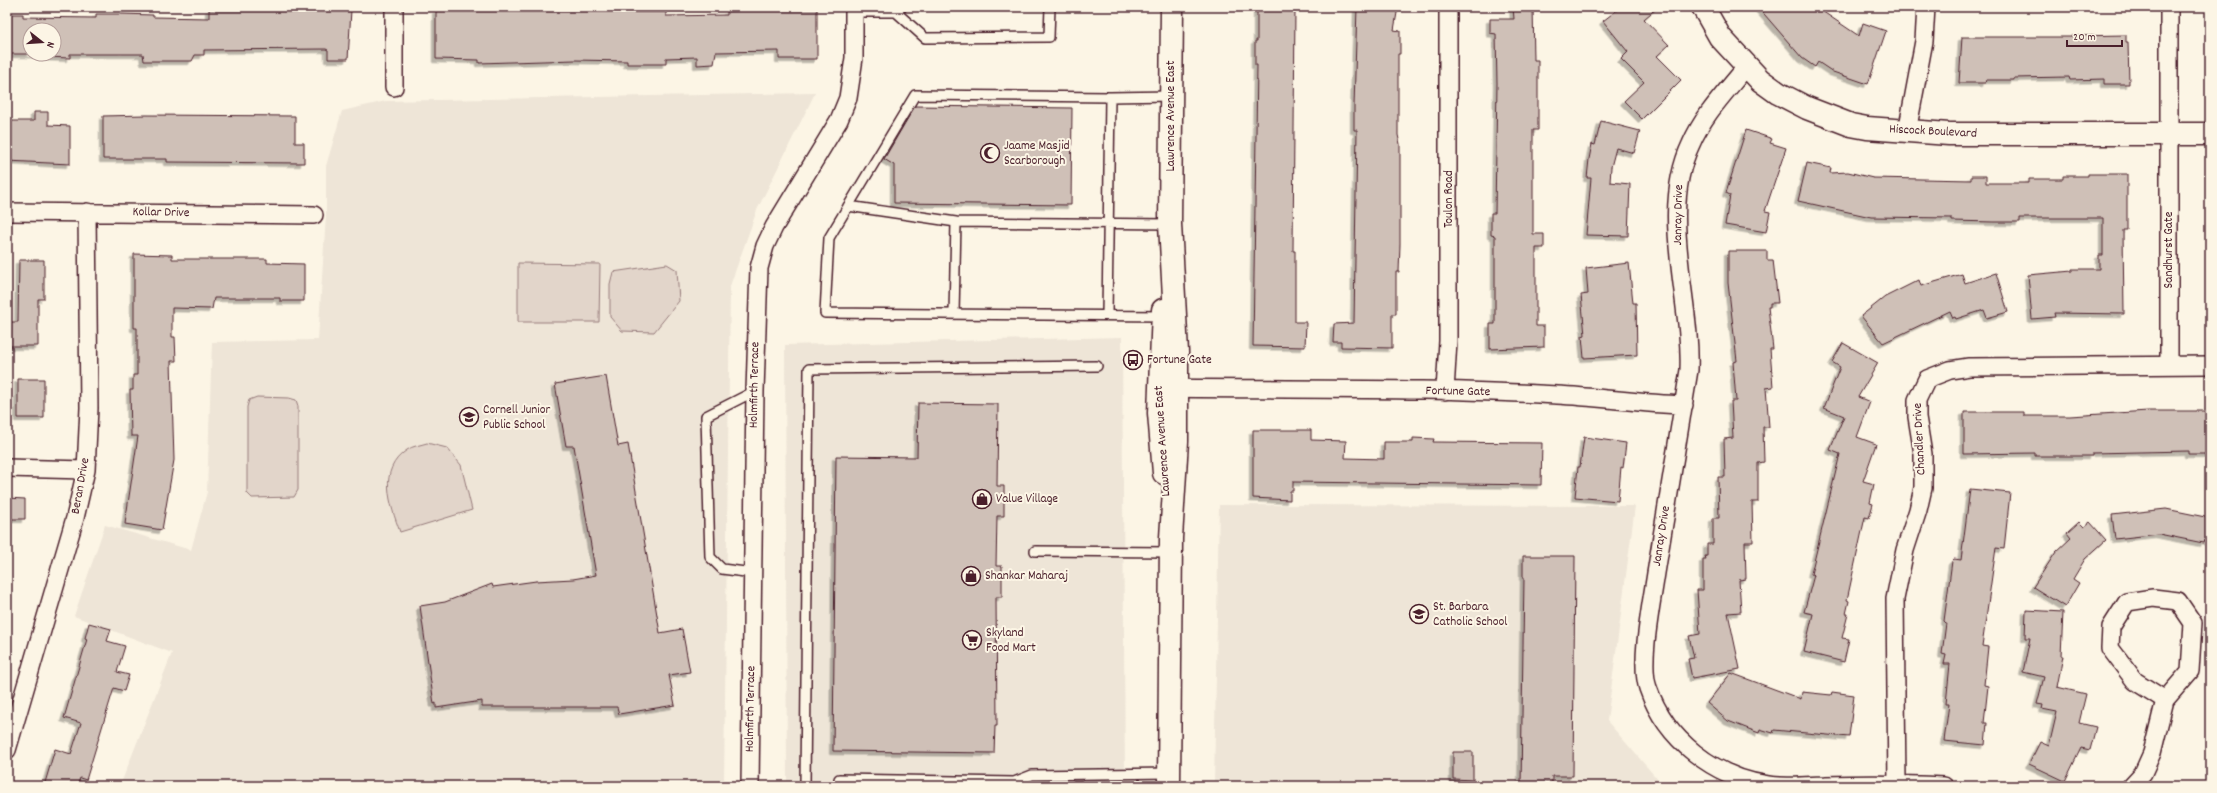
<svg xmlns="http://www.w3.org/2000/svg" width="2217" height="793" viewBox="0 0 2217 793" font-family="Dekko,sans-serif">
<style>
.built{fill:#eee5d7}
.green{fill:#e2d5ca;stroke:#967a7a}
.building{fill:#cfc0b7;stroke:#4a1f2b;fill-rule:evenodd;filter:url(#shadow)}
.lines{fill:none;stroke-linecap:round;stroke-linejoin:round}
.lane-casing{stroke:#4a1f2b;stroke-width:12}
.street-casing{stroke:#4a1f2b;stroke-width:20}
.secondary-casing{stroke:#4a1f2b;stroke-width:25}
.lane{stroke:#fcf5e5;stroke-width:9}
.street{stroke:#fcf5e5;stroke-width:17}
.secondary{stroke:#fcf5e5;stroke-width:22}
.labels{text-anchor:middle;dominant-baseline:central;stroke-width:4;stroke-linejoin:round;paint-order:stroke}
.street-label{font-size:13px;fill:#4a1f2b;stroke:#fcf5e5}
.poi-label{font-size:13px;fill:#4a1f2b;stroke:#fcf5e5;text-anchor:start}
</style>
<defs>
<filter id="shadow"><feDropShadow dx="-3.5" dy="3.5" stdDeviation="0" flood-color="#0004"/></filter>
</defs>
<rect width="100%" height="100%" fill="#fcf5e5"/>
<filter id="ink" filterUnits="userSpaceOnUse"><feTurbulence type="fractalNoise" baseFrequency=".025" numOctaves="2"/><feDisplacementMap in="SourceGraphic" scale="8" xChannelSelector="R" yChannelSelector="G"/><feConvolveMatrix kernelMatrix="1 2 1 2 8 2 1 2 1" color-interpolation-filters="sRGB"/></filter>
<g filter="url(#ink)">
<path class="built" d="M815 93 757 210 730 286 724 786H120L172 653 74 616 105 525 191 550 207 492 212 342 318 340 326 215V166L342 111 386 101Z
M1122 337 1125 786H787L785 345Z
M1219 505 1635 506 1607 721 1660 782V786H1214Z"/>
<path class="green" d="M518 263 600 264 599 322H518Z
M667 264 677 270 679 301 654 332 622 331 610 317V284L613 272Z
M257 397 289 398 296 400 298 406V490L294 497 252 498 247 493V407L249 400Z
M427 443 447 448 461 465 472 510 400 532C390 504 377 470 407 450 412 446 421 445 427 443Z"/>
<path class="building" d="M480 7H502L517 10 614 8V12H666V16L727 15V11L817 7V59H779V51L716 52 714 64 697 65V57L666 58V64H627V61L575 60 479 63V60L436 59V10L470 11V9L480 10Z
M1257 7H1295L1293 251H1295V322H1306L1305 347 1253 346 1257 65H1255V41H1257Z
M1357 7H1398L1394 30 1400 31V54H1398V135L1400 144V244L1399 272H1396V314H1392V348L1341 347V342H1333L1334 324 1354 323 1357 130H1354V106Z
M1513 7H1533L1534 60H1538V130H1533V234H1544V248H1536V326H1544V347L1490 349V324H1495V236L1491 235V213H1495L1497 83 1496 34 1490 33V19H1514Z
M1621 7H1658L1644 19 1669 45 1657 56 1681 80 1642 119 1624 101 1644 82 1621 59 1628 52 1603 21Z
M1758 7H1816L1859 36 1863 23 1886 31 1868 84 1833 72 1818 62 1815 67 1802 58Z
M209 9 351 10 348 59H328V50L326 49 204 50V55H195L192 61H144L143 54H70V58L46 57 37 54H7V14H23V17L96 18V14H121L153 15V17L209 18ZM30 30H54V54H30Z
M2126 35V42H2128L2129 84H2104V79L2070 80 2069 77 2014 78V80H1986L1985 83H1959L1962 37H2073L2072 36Z
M915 106 1072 108 1071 205 894 203V165L884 159Z
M34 112H48V125L70 126V164L7 161V121H34Z
M146 115 295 116V143H304V163L167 162V159H103V116Z
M1601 121 1640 131 1634 153 1616 148 1611 167 1610 182 1630 184 1628 236 1586 235 1591 178H1587L1589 159 1592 144 1595 145Z
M1746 130 1767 137 1772 139 1770 143 1786 148 1765 211 1770 212 1766 232 1725 225 1730 195 1726 193Z
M1807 163 1831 168 1830 173 1848 172 1873 178 1971 180V176H1986V183H2029V179H2063V176H2088V174H2127V230H2123L2124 314 2054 313 2055 317 2032 319 2028 275 2072 271V269H2099V255H2103V218H2020V222H1993L1952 221V218L1871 217 1798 201Z
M1728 251H1767V260H1773L1778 303H1770V307H1768L1773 349H1770L1773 387 1766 388 1769 427H1763L1764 462 1758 463V502H1752L1753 542H1745L1746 579 1739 580 1741 612 1728 613 1740 669 1692 678 1688 659 1694 658 1689 636 1700 634 1697 590H1703V559H1706L1705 556H1707V544H1713V518H1719L1718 477H1725L1724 439 1733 438 1731 401H1736L1733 362 1737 361 1728 283Z
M134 254 172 255V259H267V263L304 264V301H280V298H214L212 309 172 308V337H175L176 361H171L174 460 162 530 125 524 138 436H131L130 390H133V375H137V328H134Z
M19 260H44V299H38V346H7V322H18Z
M1629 263 1633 303H1636L1637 355 1584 358 1582 336 1585 335 1581 295 1588 294 1586 268Z
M1996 273 2008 312 1987 318 1984 310 1956 319 1955 317 1953 318 1950 311 1883 343 1861 316 1885 297 1919 280 1921 286 1962 274 1965 283Z
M1843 343 1878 363 1858 397 1870 402 1857 437 1876 444 1863 481 1874 484 1870 503 1873 504 1869 518 1865 517 1847 600 1849 601 1846 614H1848L1842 638 1849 639 1844 662 1804 652 1813 614 1804 612 1814 575 1811 574 1840 454 1830 450 1844 416 1824 408 1840 367 1832 362Z
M606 376 618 446 628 444 660 633 682 629 690 672 669 675 675 705 619 714 617 707H482V701L436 708V703L434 704 420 606 445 602 492 584 493 587 536 581 573 579 596 575 574 446H566L555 384Z
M18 379H44V418H18Z
M918 403 998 404 997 486H1004V516H997L996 566H1002V597H996L997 726H995L994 753 833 751 836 456 917 457Z
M2148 411H2210V454H2188V451L2092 453V456H2035V453L1964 454V412H2024V416H2070Z
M1253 430H1311V440L1346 441 1345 458 1384 459V442H1413V438L1434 439 1433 442 1542 443 1541 485 1293 482V491H1290V500L1253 498Z
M1584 437 1626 443 1623 468 1621 467 1618 501 1575 497 1578 467H1580Z
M1970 489 2010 493 2004 549 1996 548 1982 646 1988 647 1984 685 1988 686 1984 723H1987L1985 745 1944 741 1949 704H1946L1950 664H1944L1946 655 1942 654 1946 623 1944 621 1952 561 1954 559 1961 560Z
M7 498 25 499V519H7Z
M2166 509 2210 518V542L2204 540 2203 543 2159 534 2115 539 2112 515Z
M2079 522 2084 527 2090 522 2106 540 2085 559 2073 579 2079 583 2065 607 2033 587 2056 552 2071 538 2067 533Z
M1523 556H1575L1573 776H1552V784H1544V786H1521L1524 577H1523Z
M2026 610 2063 612 2061 656H2063L2057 687 2086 694 2079 723 2096 727 2090 750 2081 748 2065 781 2029 764 2040 742 2049 746 2057 712 2042 709 2043 705 2037 704 2044 677 2023 672 2030 638H2025Z
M89 623 111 629 107 641 125 646 117 672 129 675 124 691 114 688 86 780 80 778 77 786H44L55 749 71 754 81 723 64 718 87 639 85 638Z
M1731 673 1801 699 1802 692 1831 695 1832 692 1854 695 1849 737 1774 730 1773 733 1760 729 1759 733 1728 721 1707 703Z
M1453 752H1473V780L1453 779Z"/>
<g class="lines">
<defs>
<path id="lane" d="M854 12H896L902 7
M896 12 925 38 1049 37 1050 7
M848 206 956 222
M954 314 956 222 1170 224
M1107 315 1110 97
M1163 316 825 313 829 238 915 95 1110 97 1172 96
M1035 551 1171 552
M753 573 722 569 710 557 706 416 755 391
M839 779 1014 782 1032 775 1169 773
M805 786 809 369 1097 366"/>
<path id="street" d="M1746 67C1726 92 1704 114 1691 144 1658 213 1692 299 1689 370 1678 438 1667 505 1656 573 1652 601 1639 663 1648 688 1666 740 1714 777 1768 785 1786 788 1806 785 1825 785 1864 784 1904 784 1944 786
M394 87V7
M1907 132 1924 41 1926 7
M7 212 314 215
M2169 365V7
M1164 388C1295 390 1427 387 1557 395 1600 397 1641 404 1684 405
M1445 391 1448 341V7
M7 468 86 470
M7 750 75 518 86 470 89 408 87 212
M1897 784 1895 599 1905 550 1918 510 1923 488V454L1917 417V400L1927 379 1950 370 1969 367 2210 365
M750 786 755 391 759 268 765 246 774 227 839 120 848 98 854 58V7
M2131 786 2143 773 2152 753 2165 700 2190 671 2193 623 2178 601 2153 598 2127 602 2111 627 2110 648 2135 681 2165 700"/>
<path id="secondary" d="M1703 7 1720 37 1760 80 1778 93 1807 108 1851 125 1867 128 1949 134H2210
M1163 310 1159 413 1164 473
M1169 786 1171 538 1177 441V352L1170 224 1172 7"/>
</defs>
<use href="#lane" class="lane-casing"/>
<use href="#street" class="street-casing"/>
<use href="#secondary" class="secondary-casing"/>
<use href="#lane" class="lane"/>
<use href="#street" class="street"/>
<use href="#secondary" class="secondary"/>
</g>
</g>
<defs>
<symbol id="mosque-ring" viewBox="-11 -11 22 22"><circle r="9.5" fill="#fcf5e5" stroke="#4a1f2b" stroke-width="1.5"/><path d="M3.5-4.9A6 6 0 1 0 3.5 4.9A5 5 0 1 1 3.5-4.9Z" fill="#4a1f2b"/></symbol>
<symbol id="bus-ring" viewBox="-11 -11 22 22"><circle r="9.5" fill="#fcf5e5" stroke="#4a1f2b" stroke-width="1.5"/><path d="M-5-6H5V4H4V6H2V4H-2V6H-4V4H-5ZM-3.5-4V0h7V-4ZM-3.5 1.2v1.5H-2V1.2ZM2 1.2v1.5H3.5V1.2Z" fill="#4a1f2b"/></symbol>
<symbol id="school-ring" viewBox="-11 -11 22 22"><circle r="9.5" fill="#fcf5e5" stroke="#4a1f2b" stroke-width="1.5"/><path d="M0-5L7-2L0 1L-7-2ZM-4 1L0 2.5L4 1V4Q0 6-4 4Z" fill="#4a1f2b"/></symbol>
<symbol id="shop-ring" viewBox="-11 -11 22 22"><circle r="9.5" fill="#fcf5e5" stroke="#4a1f2b" stroke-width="1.5"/><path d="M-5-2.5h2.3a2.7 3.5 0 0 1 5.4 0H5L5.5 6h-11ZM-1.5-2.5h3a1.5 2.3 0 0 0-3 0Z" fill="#4a1f2b"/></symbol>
<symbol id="supermarket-ring" viewBox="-11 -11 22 22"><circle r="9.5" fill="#fcf5e5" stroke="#4a1f2b" stroke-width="1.5"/><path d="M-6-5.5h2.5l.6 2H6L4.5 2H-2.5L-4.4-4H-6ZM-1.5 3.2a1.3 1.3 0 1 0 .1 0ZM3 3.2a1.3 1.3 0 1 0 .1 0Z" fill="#4a1f2b"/></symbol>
</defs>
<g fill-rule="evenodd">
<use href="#mosque-ring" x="979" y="142" width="22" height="22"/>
<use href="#bus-ring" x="1122" y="349" width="22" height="22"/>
<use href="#school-ring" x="458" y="406" width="22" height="22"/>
<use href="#shop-ring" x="971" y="488" width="22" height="22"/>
<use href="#shop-ring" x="960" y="565" width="22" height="22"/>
<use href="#school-ring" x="1408" y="603" width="22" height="22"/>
<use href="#supermarket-ring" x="961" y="629" width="22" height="22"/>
</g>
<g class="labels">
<g class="street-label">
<text transform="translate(1171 116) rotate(-90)">Lawrence Avenue East</text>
<text transform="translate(1933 132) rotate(3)">Hiscock Boulevard</text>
<text transform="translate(1449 199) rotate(-90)">Toulon Road</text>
<text transform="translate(161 213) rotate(1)">Kollar Drive</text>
<text transform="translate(1679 215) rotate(-89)">Janray Drive</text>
<text transform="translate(2169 250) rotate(-90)">Sandhurst Gate</text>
<text transform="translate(755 385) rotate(-89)">Holmfirth Terrace</text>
<text transform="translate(1458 392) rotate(1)">Fortune Gate</text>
<text transform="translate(1920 439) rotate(-93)">Chandler Drive</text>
<text transform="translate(1163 441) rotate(-94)">Lawrence Avenue East</text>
<text transform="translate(81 486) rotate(-80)">Beran Drive</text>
<text transform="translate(1662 536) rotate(-81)">Janray Drive</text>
<text transform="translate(751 709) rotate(-89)">Holmfirth Terrace</text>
</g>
<g class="poi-label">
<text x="1004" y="146">Jaame Masjid<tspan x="1004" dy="15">Scarborough</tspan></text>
<text x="1147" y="360">Fortune Gate</text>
<text x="483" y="410">Cornell Junior<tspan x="483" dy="15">Public School</tspan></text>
<text x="996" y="499">Value Village</text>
<text x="985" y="576">Shankar Maharaj</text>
<text x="1433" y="607">St. Barbara<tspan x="1433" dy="15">Catholic School</tspan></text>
<text x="986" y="633">Skyland<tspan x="986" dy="15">Food Mart</tspan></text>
</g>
</g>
<rect width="2217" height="793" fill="none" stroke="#fcf5e5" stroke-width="24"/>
<rect x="12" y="12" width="2193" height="769" fill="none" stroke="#4a1f2b" stroke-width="1.5" filter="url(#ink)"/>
<g transform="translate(42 42) rotate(107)"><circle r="19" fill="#fcf5e5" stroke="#b59f9b"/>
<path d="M0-3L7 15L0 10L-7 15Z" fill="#4a1f2b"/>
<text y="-6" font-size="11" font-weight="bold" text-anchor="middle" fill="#4a1f2b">N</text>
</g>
<path d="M2067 40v6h55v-6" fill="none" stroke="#4a1f2b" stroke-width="2"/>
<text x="2073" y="40" font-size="12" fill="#4a1f2b" stroke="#fcf5e5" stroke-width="3" paint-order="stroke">20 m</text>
</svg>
